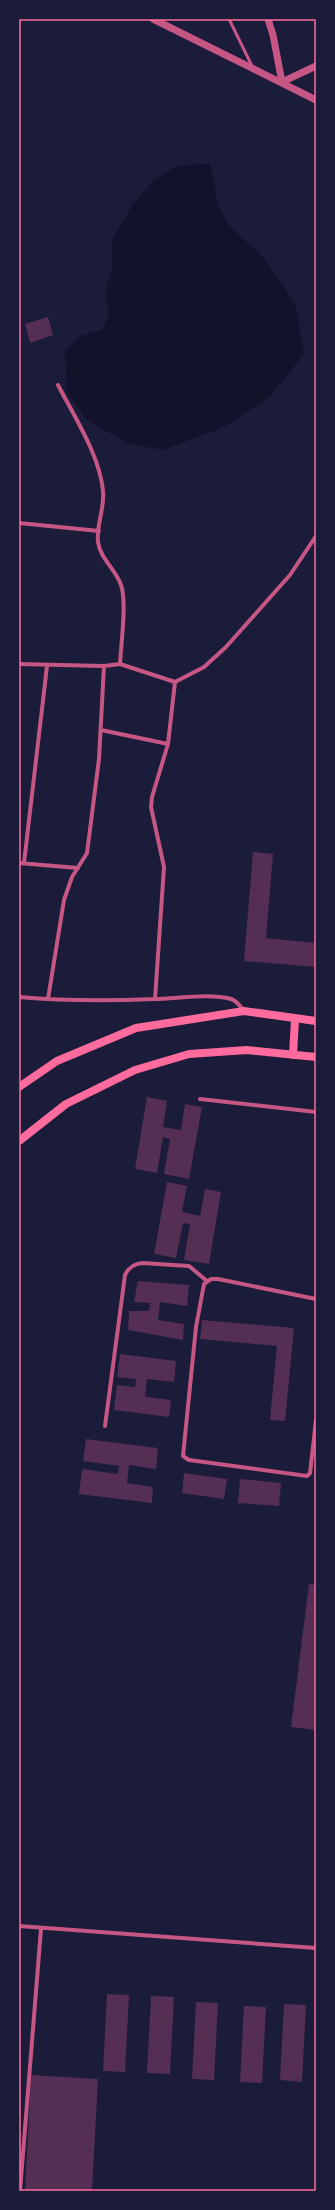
<svg xmlns="http://www.w3.org/2000/svg" width="335" height="2210" viewBox="0 0 335 2210" font-family="'PT Sans',sans-serif">
<style>
.water{fill:#12122b}
.building{fill:#542f53}
.lines{fill:none;stroke-linecap:round;stroke-linejoin:round}
.service{stroke:#c65784;stroke-width:3}
.minor{stroke:#c65784;stroke-width:4}
.tertiary{stroke:#c65784;stroke-width:7}
.secondary{stroke:#ff6b9d;stroke-width:8}
.neatline{fill:none;stroke:#ff6b9d;stroke-width:1.5}
</style>
<rect width="100%" height="100%" fill="#1b1b3a"/>
<path class="water" d="M210 164 218 205 230 227 263 257 295 303 304 354 270 396 224 427 163 450 127 443 86 419 67 392 65 352 81 336 102 330 109 315 105 290 112 269V240L133 204 154 180 177 166Z"/>
<path class="building" d="M48 317 53 335 30 343 25 324Z
M253 852 273 854 266 938 316 943V967L244 961Z
M147 1097 167 1101 163 1127 181 1130 185 1104 202 1107 189 1179 164 1174 170 1139 163 1137 157 1173 135 1169Z
M167 1182 187 1186 182 1212 200 1216 205 1189 221 1192 209 1264 184 1260 190 1224 183 1223 176 1258 154 1254Z
M138 1281 189 1285 187 1306 160 1302 158 1320 184 1324 183 1340 128 1330 129 1311H149L150 1303 134 1302Z
M202 1320 294 1328 285 1421 270 1420 277 1346 200 1339Z
M120 1354 176 1361 174 1382 147 1379 145 1397 171 1400 169 1417 114 1410 117 1385 135 1387 136 1379 117 1377Z
M86 1439 158 1448 156 1469 129 1465 127 1483 153 1487 152 1503 79 1494 82 1469 118 1474 119 1466 83 1461Z
M184 1473 227 1479 224 1499 182 1493Z
M240 1479 281 1483 279 1506 238 1503Z
M309 1584 316 1585V1730L291 1727Z
M107 1994 129 1995 125 2072 103 2071Z
M151 1996 174 1997 170 2074 147 2073Z
M196 2002 218 2003 214 2080 192 2079Z
M284 2004 306 2005 302 2082 280 2080Z
M244 2006 266 2007 262 2083 240 2082Z
M31 2075 98 2079 92 2191H25Z"/>
<g class="lines">
<path class="service" d="M229 19 252 66"/>
<path class="minor" d="M58 385C74 416 100 456 103 491 105 508 96 525 98 542 100 558 116 570 121 585 127 602 121 644 120 664
M19 523 99 531
M19 664 104 666 120 664 175 682 204 667 226 647 290 575 316 536
M101 730 168 744
M19 863 78 868
M24 863 47 666
M19 997C64 1001 109 1001 154 999 176 999 210 993 231 999 237 1001 240 1006 244 1011
M48 999 64 900 72 877 87 853 99 759 104 666
M155 999 164 867 151 807 152 797 168 744 175 682
M200 1099 316 1112
M316 1299 218 1279H211L204 1284 196 1327 183 1456 189 1460 307 1476 310 1473 316 1420
M105 1426 125 1275C129 1267 134 1264 142 1263L189 1266 207 1281
M19 1926 316 1948
M20 2191 41 1929"/>
<path class="tertiary" d="M153 19 316 100
M268 19 273 35 282 82
M282 82 316 66"/>
<path class="secondary" d="M293 1055 295 1020
M19 1087 57 1061 136 1028 244 1011 316 1021
M19 1141 66 1104 135 1070 189 1054 247 1050 316 1057"/>
</g>
<rect width="335" height="2210" fill="none" stroke="#1b1b3a" stroke-width="40"/>
<rect x="20" y="20" width="295" height="2170" class="neatline"/>
</svg>
